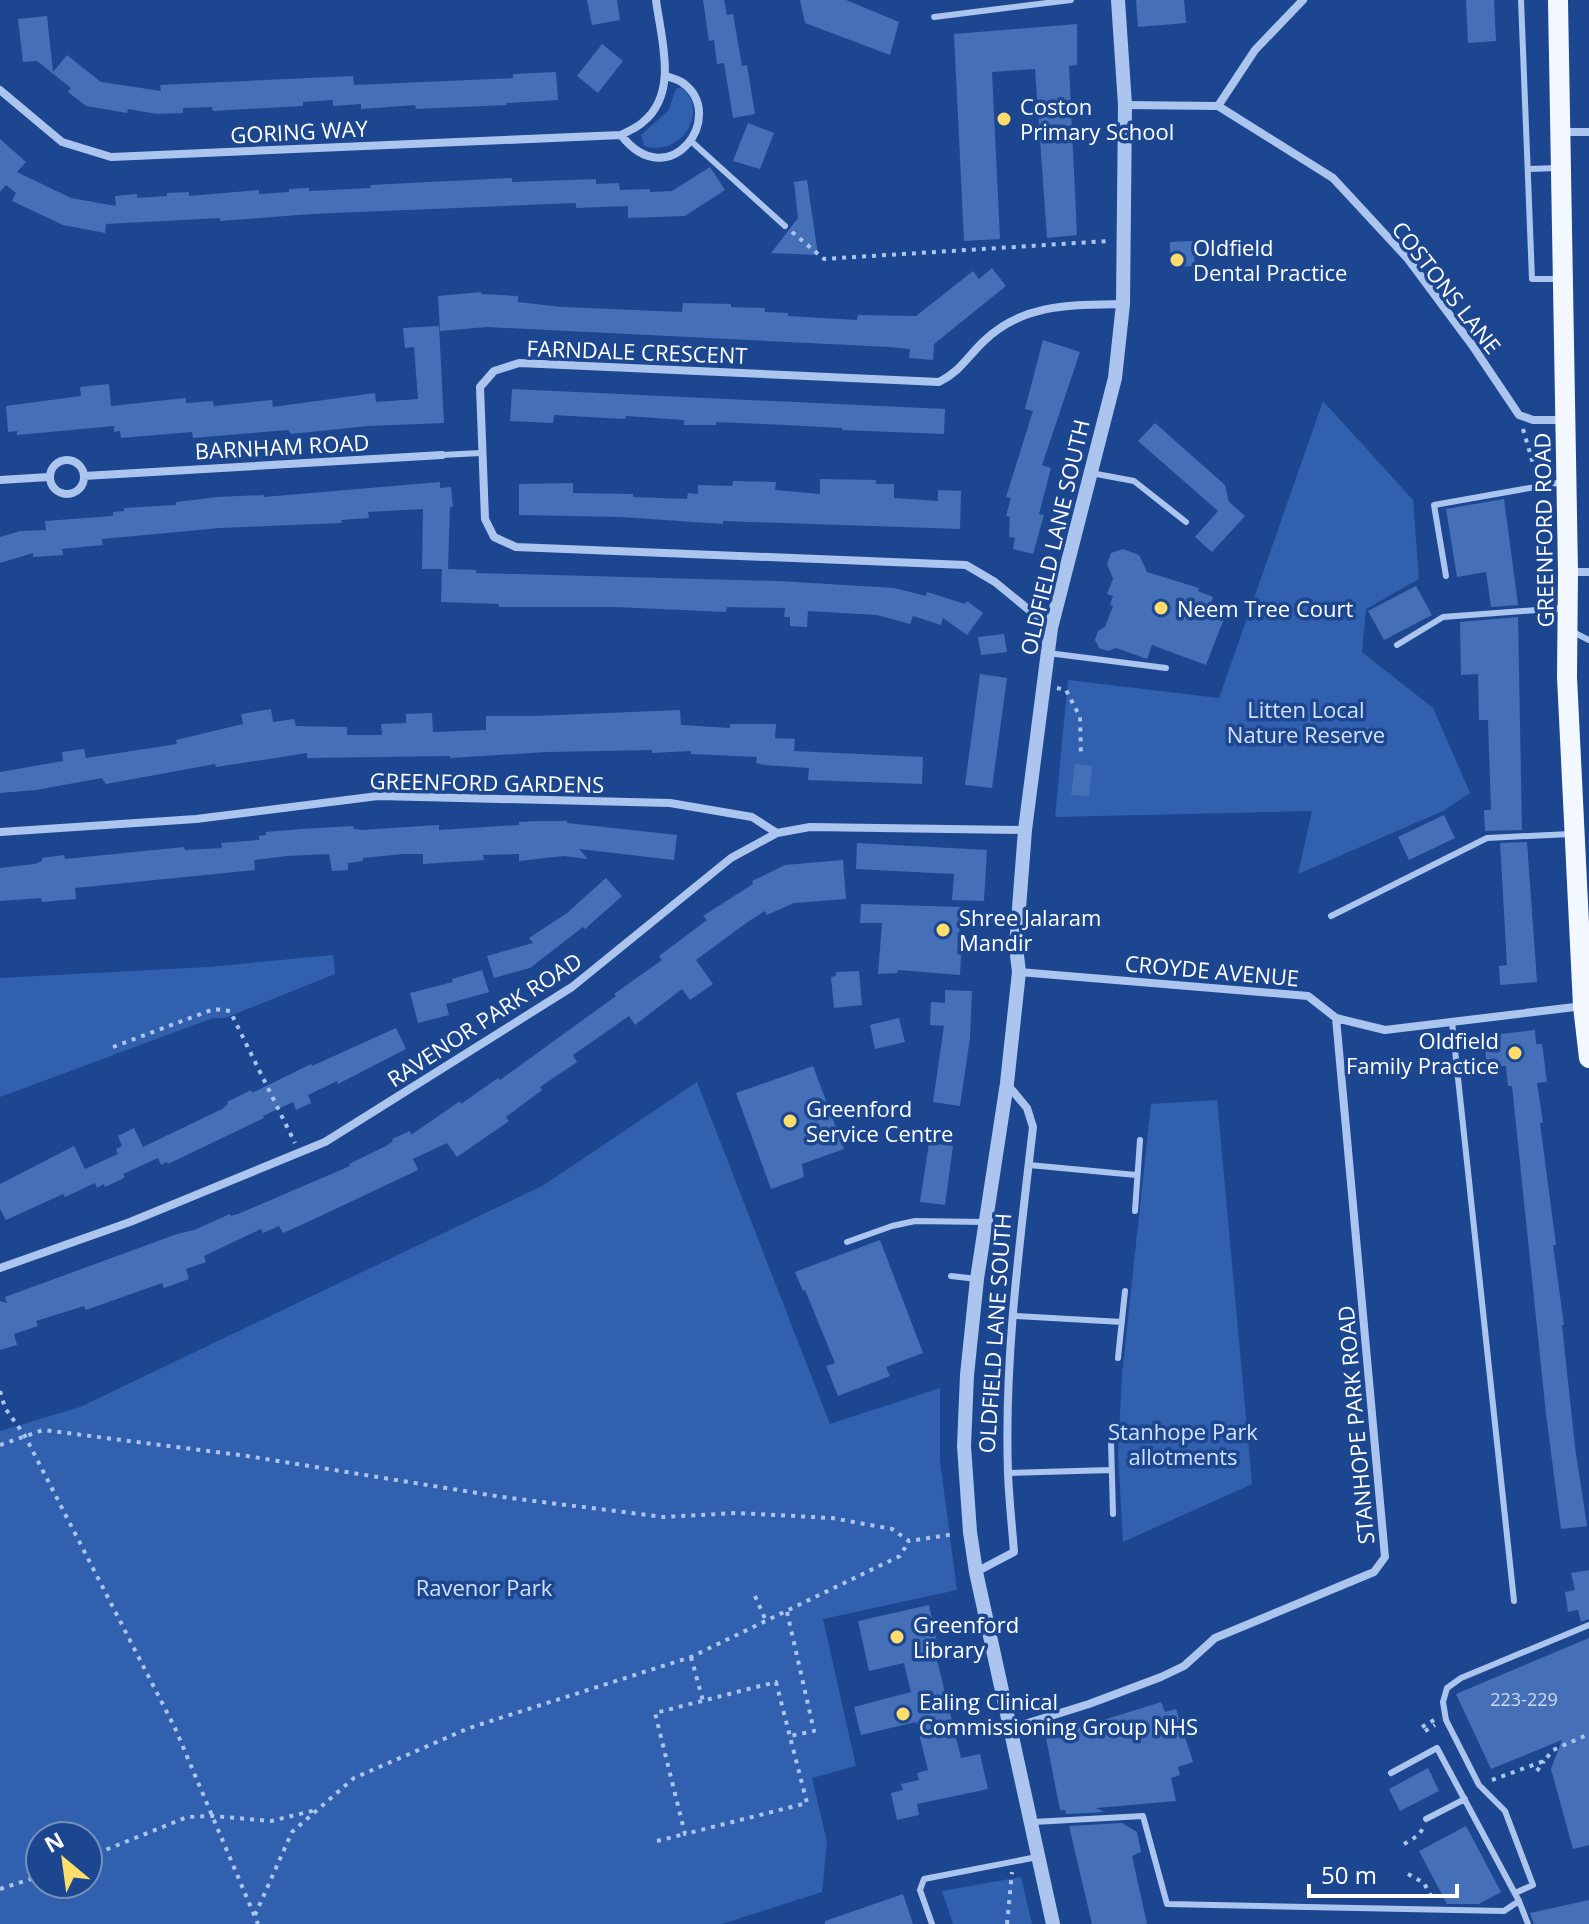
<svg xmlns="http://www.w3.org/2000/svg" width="1589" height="1924" viewBox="0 0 1589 1924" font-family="'Open Sans',sans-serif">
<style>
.green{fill:#3060ae;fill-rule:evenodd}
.building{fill:#4570b8}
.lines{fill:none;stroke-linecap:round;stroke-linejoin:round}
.path{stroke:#acc5ee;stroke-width:4;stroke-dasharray:4 6;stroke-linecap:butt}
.service{stroke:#acc5ee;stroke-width:6}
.minor{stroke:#acc5ee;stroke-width:8}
.tertiary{stroke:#acc5ee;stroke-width:14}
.primary{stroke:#f3f7ff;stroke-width:20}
.poi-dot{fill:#fedd6a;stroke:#1c4790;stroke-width:3}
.labels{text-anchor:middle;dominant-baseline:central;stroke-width:7;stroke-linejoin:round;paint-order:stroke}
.number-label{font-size:18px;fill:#d0dbed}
.poi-label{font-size:22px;fill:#fff;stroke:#1c4790;text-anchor:start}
.street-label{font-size:22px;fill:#fff;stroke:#1c4790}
.park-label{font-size:22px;fill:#d2e1fa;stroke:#1c4790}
</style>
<rect width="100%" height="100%" fill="#1c4790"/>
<path class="green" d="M681 87C711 111 681 158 644 146L641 135 668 111 676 89Z
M1323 401 1413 500 1419 579 1366 609 1362 652 1433 708 1470 793 1443 811 1298 874 1312 811 1055 817 1068 680 1219 698Z
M333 955 335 974 225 1018H213L0 1097V978L208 967Z
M697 1082 830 1424 940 1388V1461L957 1590 823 1619 856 1766 812 1778 827 1842 822 1892 722 1924H0V1431L80 1407 544 1185ZM40 1836H88V1884H40Z
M1217 1100 1252 1484 1123 1542 1118 1453 1122 1374 1151 1104Z
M1021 1877 1032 1924H953L942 1891Z"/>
<path class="building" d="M587 0H617L620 20 592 25Z
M703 0H724L727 15 733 14 742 66 747 65 755 114 733 118 724 63 717 64 714 40 709 41Z
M800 0H846L899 22 890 55 805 23Z
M1136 0H1184L1186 23 1138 27Z
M1466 0H1494L1496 41 1468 43Z
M47 16 53 72 67 55 101 82 161 91 160 85 353 76 354 85 513 78V74L556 72 558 100 506 103 507 105 416 109 415 105 361 109V104L333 106V100L303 102V106L213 111 212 107 183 108V113L157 114 128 109 127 113 86 106 68 92 71 88 37 61 23 62 18 19Z
M1077 24V65L1069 66 1077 235 1047 238 1035 69 992 72 1000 239 964 241 954 34Z
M602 44 623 61 598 93 577 76Z
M748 123 774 133 760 169 733 161Z
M0 139 26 162 17 172 71 198 116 206 115 196 137 194V198L167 196V193L189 192V196L259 190V194L289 192V189L309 188V191L371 188 370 185 512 178V182L596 179V184L619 183 620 190 650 189V192L672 191 710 167 725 190 685 216 628 218V206L576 208V203L311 214 220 221V218L106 224 105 233 63 225 12 201 16 193 6 185 0 192Z
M807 180 818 255 771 253 798 218 794 182Z
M1194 241 1195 266 1170 267V242Z
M992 268 1006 286 934 344 933 360 909 358 910 349 890 347 487 327 440 331 438 296 481 292V294L518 296V302L562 307 682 312 683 303 731 304V307L765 308V312L788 313V316L857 320 858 315 916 316 973 271 979 279Z
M439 326 444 423 368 426 291 434 288 430 193 438 192 432 121 438 120 431 114 432V426L17 435V431L8 432 6 406 81 396 80 387 109 384 111 406 186 398V403L213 401 214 406 272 400 273 407 375 393 376 402 418 399 414 347 405 348 403 328Z
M1043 340 1080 352 1042 465 1051 468 1039 514 1044 515 1033 554 1013 549 1015 538 1009 537 1010 517 1006 516 1011 498 1006 497 1033 411 1025 409Z
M512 389 945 409 944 434 842 430V428L786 425 716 422V425H684V420L626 416 625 419 554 415 553 423 510 421Z
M1155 423 1225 485 1229 502 1245 516 1212 552 1195 537 1218 511 1138 441Z
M820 479 876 480V484H894V498L938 501V490L961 491 960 529 723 521V524L621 517 519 515V484L573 483V493L633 494V497L687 499 688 493 698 494V485L732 486 733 481 776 482 775 490 820 494Z
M440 482V488L451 487 453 507H450L448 569 476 570V573L778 581 894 588 926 596 927 592 965 604 967 601 983 613 967 635 943 618 941 625 913 616 910 624 877 615 808 611 807 627 790 626V617H784L785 608 727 607 726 612 615 607H499V604L441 602 442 569H422L423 509 368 512 369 518 341 520 342 523 220 528 102 539 103 545 62 549 63 555 33 557V553L0 563V537L20 531 46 530 45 521 113 516V512L124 511V508L176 505V502L218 497 264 495V497Z
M1504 499 1518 605 1491 607 1486 572 1457 577 1446 509Z
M1123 549 1139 555 1147 572 1199 588 1198 591 1213 597 1209 609 1225 616 1206 665 1152 645 1147 659 1116 648 1108 651 1099 648 1095 640 1098 631 1105 627 1113 606 1110 605 1113 596 1107 594 1113 579 1107 564 1111 553Z
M1416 586 1432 615 1384 640 1368 611Z
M1518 617 1522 830 1485 831 1484 810H1491L1488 720H1479L1478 674 1461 675 1460 622Z
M1004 634 1007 652 981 655 978 637Z
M980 674 1007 678 992 788 965 785Z
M271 709 273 722 294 719 296 726 347 727V735H382L381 724 406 723V714L432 713 433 732 486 730V716H535L680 710 681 725 730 728V724H776L775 738 795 739 794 751 923 757 922 784 808 780 809 768 764 765 756 763 757 757 691 754V751L652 753V750L546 752 450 758V756L307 758V753L216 767 215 764 106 784 102 778 36 790 0 793V772L63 761 62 752 84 749 86 758 177 744 176 740 243 724 241 714Z
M1075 764 1092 766 1089 796 1071 795Z
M1444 815 1455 838 1409 860 1398 837Z
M537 821H567V823L677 835 674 860 579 849 588 859 564 856 519 861V854L483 855 484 860 423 864V854H403L363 858V861L348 863V870L332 871 329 854 287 856 254 860 255 870 75 888 76 899 42 902 41 898 0 901V868L35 864 42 861V858L64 855 65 859 184 847 185 850 222 848 221 843 259 840V836L266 835V832L301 829 353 826 354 829 361 830 439 825V830L519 825V822Z
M1527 842 1537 982 1500 985 1499 966 1507 965 1500 843Z
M857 843 987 850 984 901 952 900 954 874 856 869Z
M843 860 846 899 794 903 767 915 765 911 749 921 696 960 713 984 690 1000 682 989 635 1025 629 1016 573 1055 577 1062 540 1087 542 1090 506 1117 509 1121 457 1157 447 1143 413 1159 418 1170 312 1220 283 1233 279 1226 263 1233 261 1229 204 1256 206 1262 186 1269 189 1279 164 1288 162 1283 86 1310 84 1306 36 1321 38 1326 14 1334 17 1345 0 1350V1301L7 1303 5 1297 177 1234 194 1230 230 1214 231 1216 238 1214 350 1166 349 1164 386 1146 393 1141 392 1139 410 1131 411 1135 460 1101 461 1104 498 1078 500 1080 616 996 614 994 662 960 659 956 707 920 703 916 753 884 752 881 785 865Z
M606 878 622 896 585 929 583 927 530 968 494 978 487 956 533 943 529 938 567 913Z
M861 904 962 907 957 954 961 955 960 975 898 970 897 973 878 974 882 923H860Z
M482 970 489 992 446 1004 449 1015 418 1023 410 993 453 982 452 979Z
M859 971 862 1005 834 1008 831 977 836 976V972Z
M945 990 972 991 970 1038 960 1106 933 1102 944 1026 930 1025 931 1002 945 1003Z
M899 1018 905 1042 875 1049 870 1025Z
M396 1028 406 1049 338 1084 337 1081 308 1095 311 1103 296 1110 293 1102 263 1116 264 1118 168 1164 167 1162 161 1165 158 1158 123 1174 125 1177 120 1180 105 1187 104 1184 97 1188 95 1183 65 1197 63 1194 6 1220 0 1209V1184L74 1146 85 1169 118 1154 116 1149 122 1146 118 1136 134 1128 143 1147 222 1109 228 1104 227 1102 251 1090 252 1093 311 1064 312 1066Z
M1535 1030 1536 1044H1542L1547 1082 1537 1083 1543 1123H1540L1556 1245H1553L1564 1325H1562L1575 1447 1587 1526 1561 1529 1546 1414 1512 1086H1508L1506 1066 1487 1067 1484 1036Z
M813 1066 844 1149 802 1164 804 1177 771 1189 736 1093Z
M929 1143 953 1146 945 1205 920 1202Z
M880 1240 923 1353 886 1367 890 1376 838 1396 826 1366 835 1363 805 1290 803 1291 795 1272Z
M1589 1570V1619L1581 1622 1578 1610 1568 1612 1565 1592 1575 1590 1571 1573Z
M929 1605 940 1655 936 1656 961 1758 980 1754 988 1789 917 1804 919 1815 897 1820 891 1793 903 1790 901 1784 919 1780 917 1773 928 1770 916 1722 861 1735 854 1707 911 1692 904 1663 869 1671 858 1621Z
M1589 1638V1845L1573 1849 1551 1769 1562 1740 1491 1769 1456 1694Z
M1161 1702 1165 1712 1176 1709 1193 1762 1178 1767 1180 1775 1171 1778 1176 1801 1096 1808 1104 1812 1066 1814 1065 1810H1060L1046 1738Z
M1428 1768 1439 1791 1400 1811 1389 1789Z
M1122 1823 1137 1832 1141 1852 1132 1856 1147 1924H1092L1069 1826Z
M1466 1826 1501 1892 1479 1904H1447L1419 1851Z
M903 1894 913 1924H825V1921Z
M1589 1900V1924H1534L1530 1913Z"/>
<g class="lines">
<path class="path" d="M792 232 824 259 1109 241
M1523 429 1536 474
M1057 688 1066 690 1080 717 1081 755
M113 1047 214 1009 230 1011 295 1143
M0 1391 5 1408 25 1436 175 1728 258 1924
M0 1445 43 1430 247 1456 502 1497 664 1517 736 1513 832 1518 892 1529 909 1541 955 1534
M755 1596 766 1621
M787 1612 814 1731 790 1736
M691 1657 703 1701
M776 1682 807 1803 685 1834 655 1713Z
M1422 1727 1434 1720
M1425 1731 1435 1725
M1537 1771 1544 1761
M1492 1780 1544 1761 1553 1750 1589 1734
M657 1841 685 1834
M1404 1844 1419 1835 1423 1828
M88 1857 187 1817 213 1816 271 1821 316 1810
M1408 1874 1424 1883 1433 1900
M0 1889 40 1876
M255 1915 292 1832 354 1778 469 1728 691 1657 900 1556 909 1541
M1007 1924 1012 1872"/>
<path class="service" d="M1521 0 1532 279H1559
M934 17 1071 0
M692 142 785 226
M1528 169 1558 168
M442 455 481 453
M1091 473 1134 481 1186 522
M1446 576 1434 505 1563 482
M1571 631 1589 640
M1397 645 1443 617 1564 608
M1048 653 1166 668
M1331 916 1487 838 1570 834
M1452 1022 1514 1601
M1029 1165 1136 1175
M1135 1211 1140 1140
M847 1242 892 1226 915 1221 986 1222
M951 1276 977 1279
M1014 1316 1122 1322
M1118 1358 1125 1291
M1111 1441 1113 1514
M1008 1473 1111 1470
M1391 1773 1437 1748 1519 1901 1528 1924
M1426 1819 1465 1799
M1033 1822 1143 1816 1167 1904 1504 1911 1519 1901
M1515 1893 1533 1885 1505 1811 1479 1785 1446 1720 1443 1702 1447 1688 1461 1678 1589 1625
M932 1924 920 1890 924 1879 1037 1857"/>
<path class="minor" d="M0 90 62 142 111 157 621 135C628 131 637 128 643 122 679 93 661 39 656 0
M1125 105 1218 106 1333 178 1408 259 1472 345 1519 415 1533 420H1566
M1218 106 1255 50 1303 0
M1562 132H1589
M621 135C669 197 728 116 683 83 679 80 671 78 666 76
M50 477a17 17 0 1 1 34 0a17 17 0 1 1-34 0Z
M84 476 442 455
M0 480 49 477
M1569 572H1589
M1051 628 995 582 966 565 516 547 494 537 485 519 480 387 494 371 519 363 939 382C961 371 967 357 984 341 1023 303 1072 305 1123 304
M0 832 196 819 378 796 670 803 752 817 777 833
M1019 972 1308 996 1336 1018 1385 1030 1583 1006
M0 1268 130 1222 325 1142 572 987 731 858 777 833 810 827 1025 830
M976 1572 1014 1552C1012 1526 1009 1499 1008 1473 1004 1358 1020 1241 1033 1127L1027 1108 1007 1084
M1012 1728 1089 1704 1161 1677 1184 1666 1215 1638 1374 1572 1385 1557 1336 1018"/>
<path class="tertiary" d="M1053 1924 976 1572 970 1532 964 1446 967 1375 977 1279 1007 1083 1019 972 1016 947 1025 830 1051 628 1115 378 1123 304 1125 105 1118 0"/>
<path class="primary" d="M1558 0 1568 572 1567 677 1583 1006 1589 1058"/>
</g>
<g class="poi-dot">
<circle cx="1004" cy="119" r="8"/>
<circle cx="1177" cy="260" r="8"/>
<circle cx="1161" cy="608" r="8"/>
<circle cx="943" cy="930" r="8"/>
<circle cx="1515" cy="1053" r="8"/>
<circle cx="790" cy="1121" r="8"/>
<circle cx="897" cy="1637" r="8"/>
<circle cx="903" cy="1714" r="8"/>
</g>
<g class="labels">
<g class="number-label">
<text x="1524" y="1699">223-229</text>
</g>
<g class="poi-label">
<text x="1020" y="106">Coston<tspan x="1020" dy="25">Primary School</tspan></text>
<text x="1193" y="247">Oldfield<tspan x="1193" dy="25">Dental Practice</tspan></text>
<text x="1177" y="608">Neem Tree Court</text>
<text x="959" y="917">Shree Jalaram<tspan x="959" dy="25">Mandir</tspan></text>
<text x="1499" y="1040" text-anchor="end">Oldfield<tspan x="1499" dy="25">Family Practice</tspan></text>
<text x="806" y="1108">Greenford<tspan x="806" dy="25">Service Centre</tspan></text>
<text x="913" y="1624">Greenford<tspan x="913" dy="25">Library</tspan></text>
<text x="919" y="1701">Ealing Clinical<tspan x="919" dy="25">Commissioning Group NHS</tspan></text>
</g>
<g class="street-label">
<text transform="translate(299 131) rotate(-3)">GORING WAY</text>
<text transform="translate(1447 287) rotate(52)">COSTONS LANE</text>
<text transform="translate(637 351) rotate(2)">FARNDALE CRESCENT</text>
<text transform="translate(282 446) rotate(-3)">BARNHAM ROAD</text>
<text transform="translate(1543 530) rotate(-91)">GREENFORD ROAD</text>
<text transform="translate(1054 537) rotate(-77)">OLDFIELD LANE SOUTH</text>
<text transform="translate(487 782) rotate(1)">GREENFORD GARDENS</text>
<text transform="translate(1212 970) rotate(5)">CROYDE AVENUE</text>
<text transform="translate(484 1019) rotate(-33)">RAVENOR PARK ROAD</text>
<text transform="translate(994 1333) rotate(-86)">OLDFIELD LANE SOUTH</text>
<text transform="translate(1355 1425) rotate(-95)">STANHOPE PARK ROAD</text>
</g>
<g class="park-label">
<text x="1306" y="709">Litten Local<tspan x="1306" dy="25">Nature Reserve</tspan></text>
<text x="1183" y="1431">Stanhope Park<tspan x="1183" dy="25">allotments</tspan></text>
<text x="484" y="1587">Ravenor Park</text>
</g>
</g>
<g transform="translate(64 1860) rotate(331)"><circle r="38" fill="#1c4790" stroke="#7791bc" stroke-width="2"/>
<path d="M0-6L14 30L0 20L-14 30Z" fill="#fedd6a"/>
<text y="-12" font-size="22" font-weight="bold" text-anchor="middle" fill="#ffffff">N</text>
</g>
<path d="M1309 1884v12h148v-12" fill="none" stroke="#ffffff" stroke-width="4"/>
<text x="1321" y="1884" font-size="24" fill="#ffffff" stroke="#1c4790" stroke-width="6" paint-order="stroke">50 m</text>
</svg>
